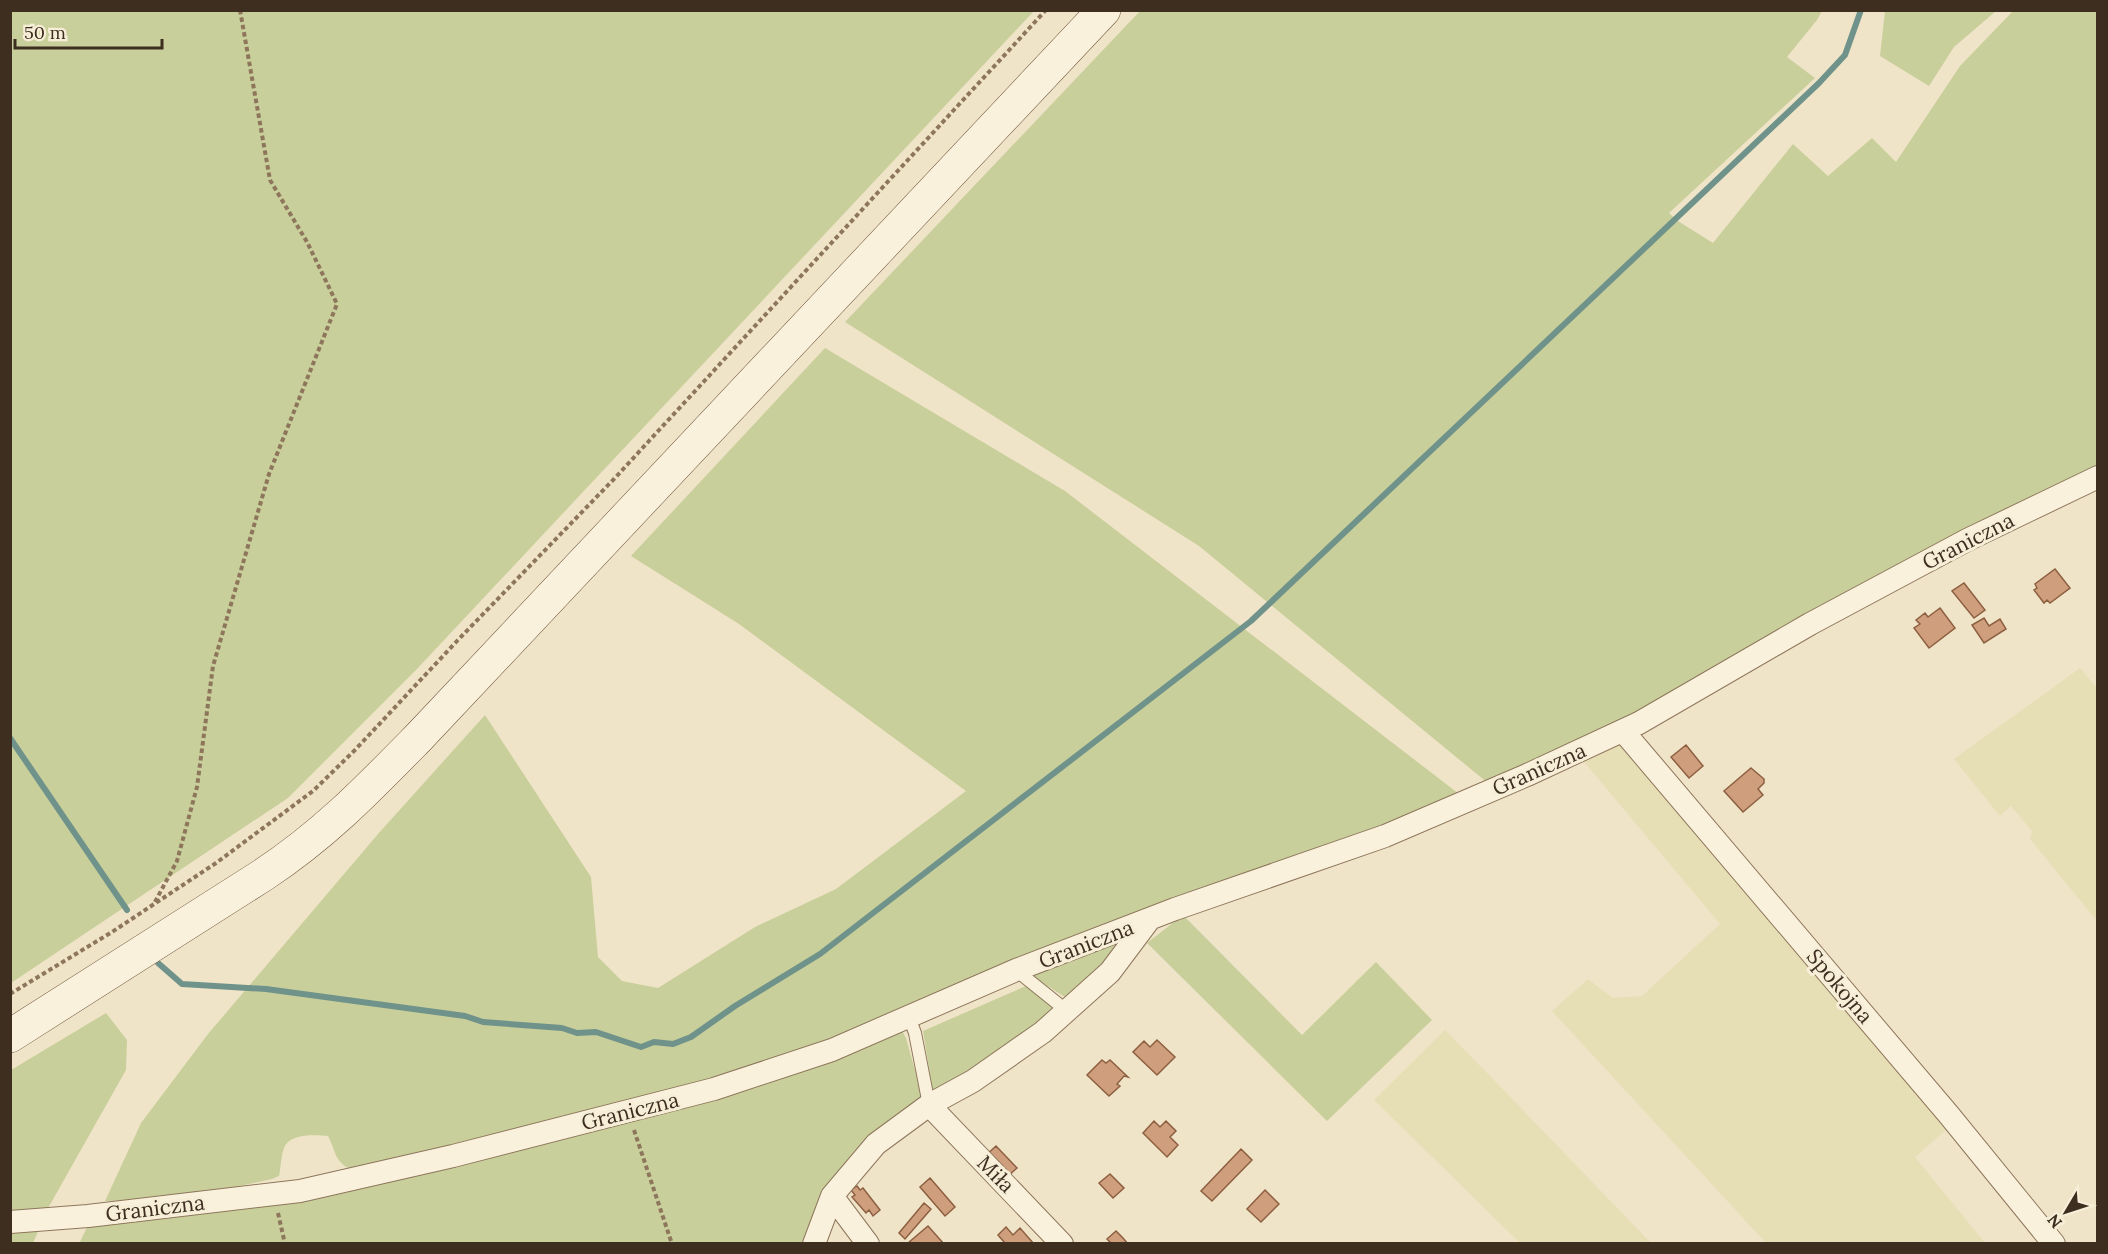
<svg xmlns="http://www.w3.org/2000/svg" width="2108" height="1254" viewBox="0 0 2108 1254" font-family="Lora,serif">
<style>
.farmland{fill:#e6deb5}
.green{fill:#c9cf9b}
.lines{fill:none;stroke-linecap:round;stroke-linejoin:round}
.stream{stroke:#6f938a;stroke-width:6}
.building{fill:#cf9f7d;stroke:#8d5f41;stroke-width:1.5}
.service-casing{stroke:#8d765c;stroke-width:14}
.minor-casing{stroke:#8d765c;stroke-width:24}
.secondary-casing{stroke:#6f573f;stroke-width:34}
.path{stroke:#8d765c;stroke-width:4;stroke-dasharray:4.5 3;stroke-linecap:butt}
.service{stroke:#faf1dc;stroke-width:12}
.minor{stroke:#faf1dc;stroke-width:22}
.secondary{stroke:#faf1dc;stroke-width:33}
.labels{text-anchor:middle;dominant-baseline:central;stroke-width:6;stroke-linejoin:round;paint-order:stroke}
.street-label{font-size:21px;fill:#3d2e20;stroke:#f7eed8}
</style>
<rect width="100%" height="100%" fill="#f0e4c8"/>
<path class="farmland" d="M2080 668 2097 688V921L2030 839 2032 831 2011 806 2000 816 1954 759Z
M1618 738 1947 1129 1915 1157 1985 1243H1766L1552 1011 1588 979 1613 998 1642 996 1720 924 1580 757Z
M1445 1030 1493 1079 1651 1243H1520L1374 1100Z"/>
<path class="green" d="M11 10H1034V11L416 670 288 798 11 983Z
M1140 11H1822L1817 20 1787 57 1815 78 1669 213 1678 221 1713 243 1793 144 1828 176 1872 138 1896 162 1960 66 2013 11H2097V466L2042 491 1624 721 1489 784 1199 546 845 322Z
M1885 11V10L1996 11 1954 47 1929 86 1880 56Z
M825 348 1065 491 1463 797 1022 963 775 1060 646 1099 350 1169C334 1161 336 1151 328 1136 315 1135 290 1133 284 1148 281 1155 281 1168 279 1176L272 1179 175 1200 105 1201 141 1123 208 1034 378 834 485 715 591 877 598 957 622 981 658 988 755 927 836 889 966 791 739 624 631 556Z
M1183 915 1302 1035 1376 962 1432 1020 1327 1121 1147 943Z
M1122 938 1127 946 1068 999 1024 971Z
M1026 986 1058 1010 1027 1039 933 1093 923 1031Z
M106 1013 127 1040 126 1070 47 1210 11 1212V1070Z
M901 1029 906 1038 923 1099 808 1243 79 1244 89 1223 372 1181Z
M40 1227 33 1243 11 1244V1229Z"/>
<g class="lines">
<path class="stream" d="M10 738 127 910
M158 963 182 984 266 989 465 1016 483 1022 562 1028 577 1033 596 1032 641 1047 654 1042 673 1044 691 1037 735 1006 820 954 1251 621 1819 83 1845 55 1861 10"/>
</g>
<path class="building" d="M2055 569 2070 588 2050 603 2047 600 2044 603 2034 590 2037 588 2035 584Z
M1964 583 1985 610 1974 618 1952 591Z
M1940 608 1955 628 1929 648 1914 628 1920 624 1916 620 1925 613 1928 617Z
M1984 618 1989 626 2000 619 2006 629 1984 643 1972 625Z
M1686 745 1703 766 1689 778 1671 757Z
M1751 768 1764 779V783L1758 789 1763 795 1743 812 1724 791Z
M1157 1040 1175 1057 1157 1075 1133 1052 1144 1041 1150 1047Z
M1102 1060 1106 1063 1110 1060 1128 1077 1124 1076 1117 1084 1120 1086 1109 1096 1087 1075Z
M1154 1121 1160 1127 1166 1121 1176 1131 1170 1137 1178 1145 1167 1157 1143 1133Z
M996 1146 1017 1168 1006 1178 985 1156Z
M1241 1149 1252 1160 1212 1201 1201 1191Z
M1110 1174 1124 1188 1113 1198 1099 1183Z
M930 1178 955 1207 945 1216 920 1187Z
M857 1186 860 1190 863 1188 880 1210 873 1216 869 1210 866 1213 852 1197 855 1195 851 1190Z
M1265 1190 1279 1204 1261 1222 1247 1209Z
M924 1203 931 1209 905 1239 899 1233Z
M928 1226 944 1244H909L908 1243Z
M1006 1227 1013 1235 1020 1228 1034 1244H1002L1004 1242 998 1235Z
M1116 1231 1123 1238 1128 1244H1112L1107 1239Z"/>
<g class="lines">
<defs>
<path id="service" d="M1016 970 1067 1011
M909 1017 915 1033 929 1105"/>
<path id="minor" d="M1623 731 1949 1115 2054 1244
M929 1105 1062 1244
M832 1196 868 1244
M10 1222 88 1216 300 1191 453 1156 714 1089 832 1050 1016 970 1175 909 1385 836 1527 775 1639 723 1810 624 1967 540 2098 477
M814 1244 832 1196 876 1144 929 1105 973 1081 1043 1032 1110 972 1149 920"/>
<path id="secondary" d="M10 1036 263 875C325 834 368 789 420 736L1104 10"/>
</defs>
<use href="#service" class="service-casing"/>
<use href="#minor" class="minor-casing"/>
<use href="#secondary" class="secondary-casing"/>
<path class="path" d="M155 902 177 861 197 787 213 666 269 474 337 304 307 242 270 180 240 10
M10 994 112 932 216 863 313 791 355 750 457 641 614 479 1046 10
M634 1130 672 1244
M278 1213 285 1244"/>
<use href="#service" class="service"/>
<use href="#minor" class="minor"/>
<use href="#secondary" class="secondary"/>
</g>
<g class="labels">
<g class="street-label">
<text transform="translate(1968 541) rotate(-27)">Graniczna</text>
<text transform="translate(1539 769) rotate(-24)">Graniczna</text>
<text transform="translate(1086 944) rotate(-21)">Graniczna</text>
<text transform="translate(1840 986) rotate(50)">Spokojna</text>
<text transform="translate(630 1111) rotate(-14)">Graniczna</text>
<text transform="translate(996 1174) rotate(45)">Miła</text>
<text transform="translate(155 1208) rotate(-7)">Graniczna</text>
</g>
</g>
<rect width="2108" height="1254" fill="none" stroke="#3d2e20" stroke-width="24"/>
<g transform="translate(2066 1212) rotate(231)" stroke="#f7eed8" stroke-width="4.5" paint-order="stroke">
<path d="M0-4.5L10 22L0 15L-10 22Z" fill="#3d2e20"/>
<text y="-9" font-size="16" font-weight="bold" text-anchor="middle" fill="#3d2e20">N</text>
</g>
<path d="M15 39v9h147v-9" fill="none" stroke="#3d2e20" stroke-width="3"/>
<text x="24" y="39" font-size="18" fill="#3d2e20" stroke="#f7eed8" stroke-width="4.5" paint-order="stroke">50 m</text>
</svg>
